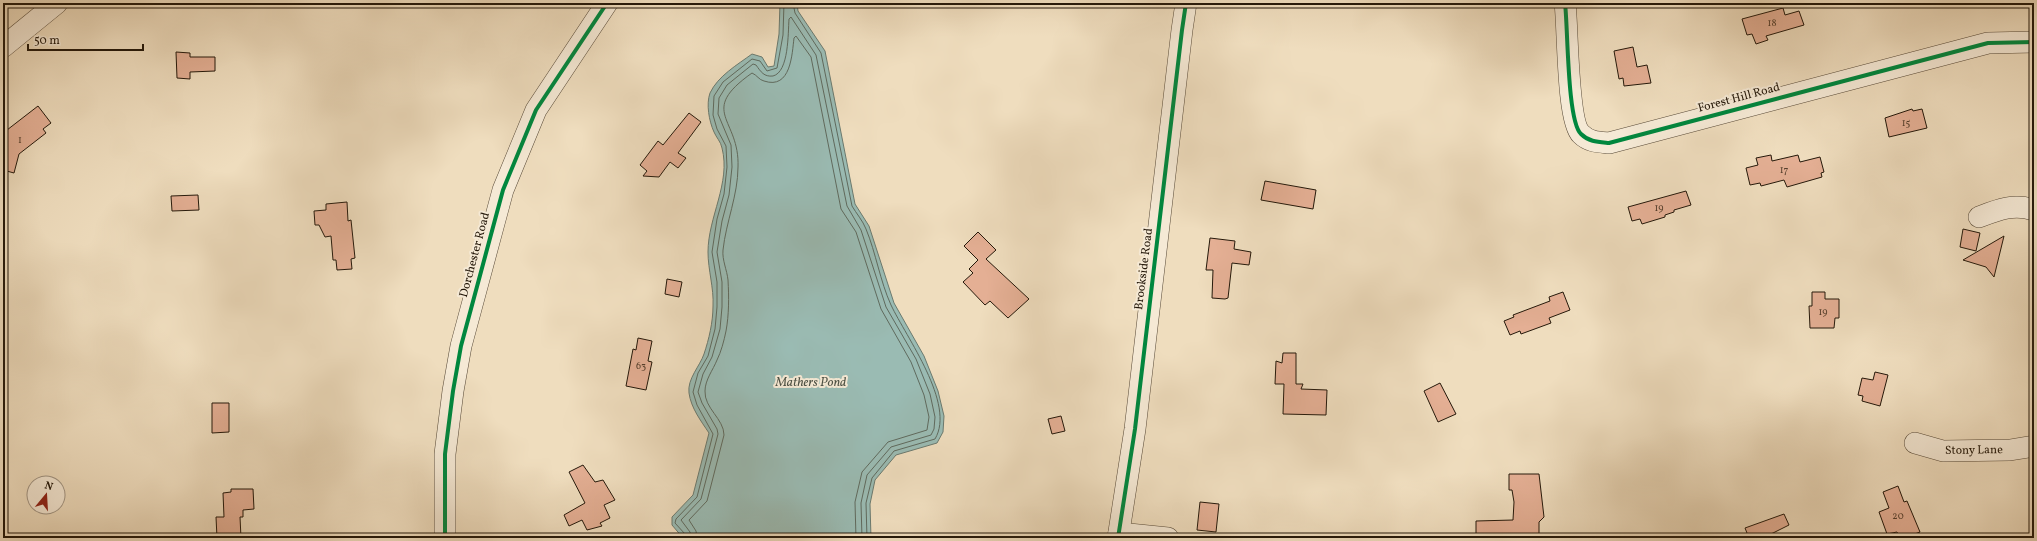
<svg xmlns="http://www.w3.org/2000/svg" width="2037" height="541" viewBox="0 0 2037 541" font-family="Vollkorn,serif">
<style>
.water{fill:#9abbb3;stroke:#6b7a6f}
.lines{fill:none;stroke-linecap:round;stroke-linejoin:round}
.shore{stroke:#5f6a5e;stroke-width:1}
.building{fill:#e4af94;stroke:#24180a}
.minor-casing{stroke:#574937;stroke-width:22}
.minor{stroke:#f5e9d5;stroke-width:21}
.cycleway-casing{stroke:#f5e9d5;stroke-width:6}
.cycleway{stroke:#00873e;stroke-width:4}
.labels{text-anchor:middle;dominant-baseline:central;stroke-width:4;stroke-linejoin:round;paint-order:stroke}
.number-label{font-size:10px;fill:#543e2c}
.street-label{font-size:12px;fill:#24180a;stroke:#f5e9d5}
.water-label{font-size:13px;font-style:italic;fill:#4d5145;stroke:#f5e9d5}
</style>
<rect width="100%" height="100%" fill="#efddbe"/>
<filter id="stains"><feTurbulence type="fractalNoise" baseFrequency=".005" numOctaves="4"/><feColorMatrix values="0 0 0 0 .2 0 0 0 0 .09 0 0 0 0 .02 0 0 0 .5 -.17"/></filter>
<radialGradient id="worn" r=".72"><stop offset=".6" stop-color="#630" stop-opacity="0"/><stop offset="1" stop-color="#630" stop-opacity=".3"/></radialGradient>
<path class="water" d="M780 3H797L798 11 825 51 855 204 869 226 894 303 924 356 938 391 944 416 943 432 937 443 896 455 875 480 870 504 871 538H683L672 525V517L693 495 709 433C701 421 691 408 689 393 687 379 700 366 704 354 709 339 713 322 713 306 714 288 708 270 708 252 708 217 731 183 722 148 721 142 716 137 714 132 709 121 706 104 710 93 718 76 737 65 752 54L762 57 768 67 774 66 779 34Z"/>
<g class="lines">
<path class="shore" d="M793 3 795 13 821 53 852 206C856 213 863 221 866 229 876 253 880 281 891 305 906 337 956 404 935 439L894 451 872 478 866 503 867 538
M686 538 685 534 675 523 676 519 697 497 713 434 697 405 693 392 698 373 708 356 715 329 717 307V282L712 252 717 219 724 194 727 167 726 146 717 129 713 115 714 96 723 82 752 59 760 61 767 71 777 68 783 35 784 3
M691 538 690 532 681 520 701 499 718 434 717 429 702 403 698 392 703 374 712 357 720 329 722 307V282L717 252 722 221 729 195 732 167 731 145 718 114 719 98 727 85 753 64 756 65C761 72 764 77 773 76 789 72 788 33 789 19L791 17 816 55 847 206 861 230 886 307 916 359 930 394 935 417 934 429 931 435 891 447 867 475 861 503 862 538
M697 538 696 531 689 520 707 501 724 435C724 419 704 408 705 391 705 380 713 370 717 360 721 352 724 341 726 331 729 315 729 297 728 280 727 270 722 260 723 250 726 222 738 195 738 167 740 118 697 112 752 73 757 75 759 80 764 81 791 90 792 54 794 38L796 36 811 57 841 209 856 232 881 309 911 362 924 395 929 417 927 430 888 442 862 472 855 502 856 538"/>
</g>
<path class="building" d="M1783 8 1785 15 1799 11 1804 25 1766 36 1768 40 1756 44 1752 34 1747 35 1742 19Z
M1633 47 1637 67 1647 65 1651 83 1624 86 1623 78 1619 79 1614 51Z
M176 52 190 53V57H215V71L190 72V79L177 78Z
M38 106 51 123 43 129 46 133 19 154 14 173 3 170V149L7 130Z
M1912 109 1913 111 1922 109 1927 128 1889 137 1885 118Z
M689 113 701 122 678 153 686 158 678 168 670 162 659 177 643 176 647 171 640 165 658 141 663 145Z
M1771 155 1772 161 1798 155 1800 162 1820 157 1824 172 1821 173 1822 177 1787 187 1784 180 1761 186 1760 183 1750 185 1746 168 1758 165 1756 158Z
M1265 181 1316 190 1313 209 1261 200Z
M1686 191 1691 205 1674 210V212L1665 215V217L1642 224 1640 219 1632 221 1628 207Z
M198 195 199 210 172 211 171 196Z
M347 202 348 221 351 220 355 258 351 259 352 269 337 270 336 260H333L331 236 325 237 319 225H315L314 211 326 210V204Z
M1963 229 1980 233 1976 251 1960 247Z
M978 232 996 250 986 259 1029 299 1008 318 990 301 985 305 963 282 973 273 969 269 978 260 964 246Z
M2004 236 1994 277 1986 267 1963 260Z
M1210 238 1235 241 1234 249 1251 252 1249 265 1232 263 1228 298 1225 299 1212 298 1213 270H1206Z
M667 279 682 282 679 297 665 294Z
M1563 292 1570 310 1549 318 1551 323 1521 334 1520 331 1510 335 1504 321 1514 317 1513 315 1550 301 1549 297Z
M1812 292H1825V299H1839V318H1835L1834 328H1810L1809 306H1812Z
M638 338 652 341 648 361 652 362 646 390 626 386 633 349 636 350Z
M1283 353H1296V384H1303L1301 389 1327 390 1326 415 1283 414 1284 384H1275L1276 361 1282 363Z
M1875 372 1888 375 1880 406 1862 401 1863 396 1858 395 1862 378 1873 380Z
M1440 383 1456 414 1438 422 1424 391Z
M212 403H229V432L212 433Z
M1061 416 1065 431 1052 434 1048 419Z
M583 465 595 482 603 480 615 500 604 505 610 518 600 523 602 526 587 530 582 520 569 526 564 515 585 503 569 472Z
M1509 474H1539L1544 517 1539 522V538H1476V521L1513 520 1514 502 1512 490H1509Z
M1898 486 1904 502 1907 501 1920 532 1904 538H1900L1897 532 1887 534 1879 512 1889 508 1883 492Z
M231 489H253L254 509 243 510V517H240L241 538H217L216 517H224L223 493 231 492Z
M1200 502 1219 504 1216 532 1197 530Z
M1784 514 1789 525 1769 535 1770 538H1749L1745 528Z"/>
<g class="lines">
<defs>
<g id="minor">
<path d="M1565 3C1568 27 1567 121 1581 134 1589 142 1598 142 1609 143L1988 43 2034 42"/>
<path d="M3 47 57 3"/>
<path d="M1979 217C1997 210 2014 203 2034 210"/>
<path id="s1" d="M1915 443 1943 451 2010 450 2034 446"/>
<path d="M1119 533 1168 538"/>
<path d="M445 538V454L453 391 461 346 503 190 536 110 607 3"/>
<path d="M1118 538 1135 429 1182 30 1186 3"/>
</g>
</defs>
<use href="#minor" class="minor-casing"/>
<use href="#minor" class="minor"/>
<defs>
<path id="cycleway" d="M1565 3C1568 27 1567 121 1581 134 1589 142 1598 142 1609 143L1988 43 2034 42
M445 538V454L453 391 461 346 503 190 536 110 607 3
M1118 538 1135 429 1182 30 1186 3"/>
</defs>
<use href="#cycleway" class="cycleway-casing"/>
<use href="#cycleway" class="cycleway"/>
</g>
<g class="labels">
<g class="number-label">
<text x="1772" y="23">18</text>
<text x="1906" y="123">15</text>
<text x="20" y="140">1</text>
<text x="1784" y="170">17</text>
<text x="1659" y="208">19</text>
<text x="1823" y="312">19</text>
<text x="641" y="366">63</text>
<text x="1898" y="516">20</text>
</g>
<g class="street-label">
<text transform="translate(1739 98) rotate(-15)">Forest Hill Road</text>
<text transform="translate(475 255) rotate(-75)">Dorchester Road</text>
<text transform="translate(1144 269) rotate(-83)">Brookside Road</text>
<text stroke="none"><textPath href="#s1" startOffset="60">Stony Lane</textPath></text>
</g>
<g class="water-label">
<text x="811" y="383">Mathers Pond</text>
</g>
</g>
<rect width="2037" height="541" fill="none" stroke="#efddbe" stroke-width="16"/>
<rect x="4" y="4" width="2029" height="533" fill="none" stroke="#24180a" stroke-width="2"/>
<rect x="8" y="8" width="2021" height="525" fill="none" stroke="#24180a"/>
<g transform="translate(46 495) rotate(18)"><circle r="19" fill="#f5e9d5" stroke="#a19584"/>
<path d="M0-3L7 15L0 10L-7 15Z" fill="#8f2418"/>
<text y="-6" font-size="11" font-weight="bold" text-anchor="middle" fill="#24180a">N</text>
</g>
<path d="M28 44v6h115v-6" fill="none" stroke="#24180a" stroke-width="2"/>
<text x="34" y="44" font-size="12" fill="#24180a" stroke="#f5e9d5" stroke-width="3" paint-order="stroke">50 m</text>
<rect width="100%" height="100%" filter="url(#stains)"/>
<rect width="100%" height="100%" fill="url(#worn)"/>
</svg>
